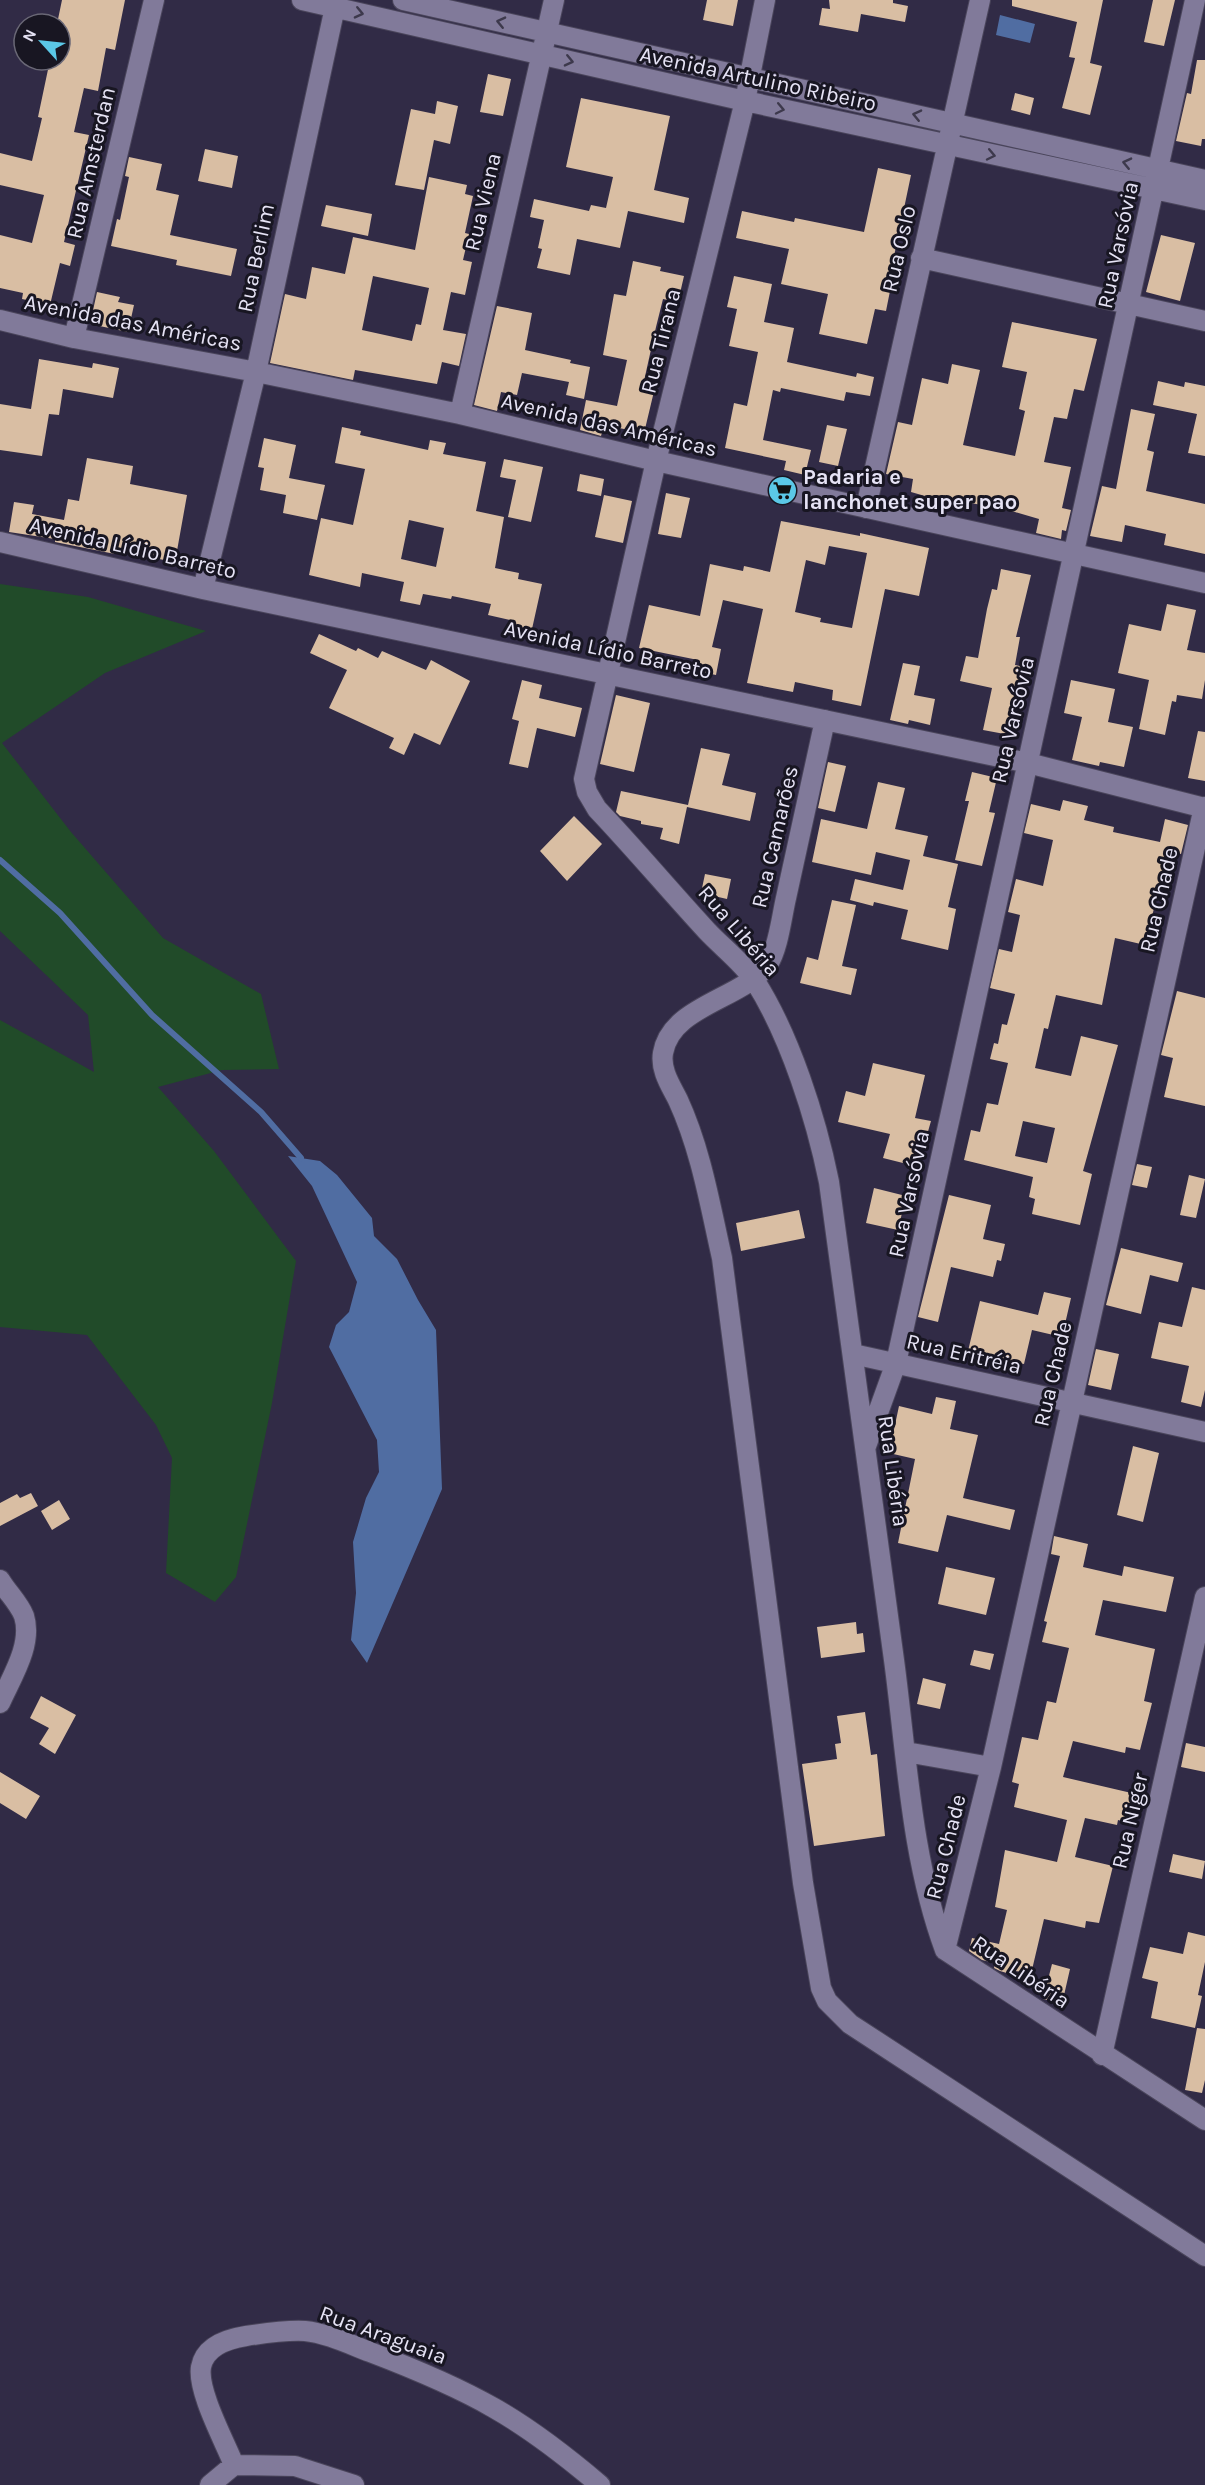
<svg xmlns="http://www.w3.org/2000/svg" width="1205" height="2485" viewBox="0 0 1205 2485" font-family="Karla,sans-serif">
<style>
.green{fill:#214b29}
.water{fill:#506da2}
.lines{fill:none;stroke-linecap:round;stroke-linejoin:round}
.stream{stroke:#506da2;stroke-width:6}
.building{fill:#d9bea3;fill-rule:evenodd}
.street-casing{stroke:#4a455b;stroke-width:22}
.street{stroke:#817a9a;stroke-width:20}
.oneway{stroke:#3d394c}
.labels{text-anchor:middle;dominant-baseline:central;stroke-width:6;stroke-linejoin:round;paint-order:stroke}
.street-label{font-size:22px;fill:#e6e3f5;stroke:#181622}
.poi-label{font-size:22px;font-weight:bold;fill:#e6e3f5;stroke:#181622;text-anchor:start}
</style>
<rect width="100%" height="100%" fill="#312b46"/>
<path class="green" d="M0 584 88 597 206 631 105 673 2 743 71 832 163 938 261 994 279 1069 222 1070 158 1087 214 1151 296 1261 272 1403 236 1577 215 1602 166 1573 172 1458 156 1425 87 1335 0 1327V1020L94 1072 88 1015 0 931Z"/>
<path class="water" d="M1000 15 1035 24 1030 43 996 35Z
M288 1156 320 1161 337 1175 372 1218 374 1236 397 1259 418 1300 436 1330 442 1489 367 1663 351 1640 356 1593 353 1542 366 1498 379 1472 377 1440 329 1347 336 1325 349 1312 357 1282 312 1186Z"/>
<g class="lines">
<path class="stream" d="M0 860 60 913 152 1015 261 1112 301 1158"/>
</g>
<path class="building" d="M62 0H125L115 50 106 48 98 91 84 88 74 132 89 135 64 242 75 245 70 266 60 263 50 305 22 299 23 293 0 288V235L32 243 44 195 0 185V153L32 161 42 118 38 117 50 60H60V24H57Z
M707 0H738L733 26 703 20Z
M829 0H893V3L908 6 905 22 861 14 858 32 819 25 822 8 830 9Z
M1012 0H1103L1090 63 1102 66 1090 115 1062 108 1075 58 1069 57 1077 22 1012 6Z
M1153 0H1175L1164 46 1144 42Z
M1197 60H1205V139H1202L1201 146 1176 141 1187 93 1191 94Z
M488 74 511 79 503 116 480 112Z
M1015 93 1034 98 1030 115 1011 110Z
M581 98 670 116 654 190 689 198 684 223 628 211 620 248 577 239 570 275 537 268 542 249 538 248 544 220 530 217 534 199 589 211 591 205 606 208 613 177 566 167Z
M437 101 458 106 450 144 434 140 424 190 395 185 411 109 435 114Z
M205 149 238 156 232 188 198 181Z
M129 157 162 164 156 190 179 195 170 235 237 249 231 276 176 265 177 260 111 246 117 219 120 220 129 177 125 176Z
M878 168 911 175 889 280 892 281 886 311 875 309 867 344 819 334 828 294 781 284 789 249 736 238 742 211 794 222 795 218 864 232Z
M429 177 467 185 465 194 473 196 465 233 469 234 463 260 472 262 465 295 451 292 443 330 466 334 459 366 442 362 437 384 355 370 353 380 270 363 285 294 306 299 312 267 345 274 353 237 415 250ZM373 276 429 288 421 325 416 324 412 341 362 330Z
M326 205 372 214 368 236 321 226Z
M1161 235 1195 243 1180 301 1146 292Z
M633 261 661 267 660 271 684 276 678 302 663 299 656 327 644 381 656 383 645 429 634 427V431L604 425 601 436 580 430 586 400 617 406 627 360 603 355 614 294 626 296Z
M734 276 772 284 764 322 794 328 787 362 856 377 857 373 874 377 870 396 846 392 844 401 781 388 780 392 773 390 763 440 811 450 805 475 784 470 786 461 725 448 734 403 747 406 758 352 729 346 737 309 727 307Z
M97 292 120 297 118 302 134 305 128 332 90 324Z
M497 306 532 313 525 350 571 360 570 363 590 367 584 399 566 395 569 382 522 373 517 395 501 392 497 411 474 405Z
M1012 322 1097 339 1084 391 1074 389 1067 419 1054 417 1044 462 1071 467 1062 508 1071 510 1066 531 1062 530 1061 539 1036 533 1039 519 1015 512 947 498 944 510 923 505 925 496 911 492 913 479 886 474 898 422 912 425 922 378 948 384 952 364 980 370 963 445 1015 456 1025 411 1019 409 1027 372 1002 367Z
M39 359 92 368 93 363 119 368 113 398 63 389 59 415 49 414 42 456 0 450V404L31 409Z
M1158 381 1184 387 1185 382 1205 386V456L1188 453 1197 414 1153 405Z
M1131 409 1155 414 1147 450 1154 452 1146 491 1205 504V554L1164 545 1166 534 1125 525 1122 542 1090 536 1102 486 1116 489Z
M827 425 847 429 838 466 819 462Z
M342 427 361 431 360 435 428 450 430 440 446 443 443 454 486 462 476 511 504 517 495 568 519 573 518 579 542 584 532 629 513 626 514 621 488 615 491 604 452 596 451 599 423 594 420 605 400 601 404 582 362 573 360 587 309 575 321 518 353 525 365 469 335 463ZM409 520 444 528 436 567 401 559Z
M264 438 296 445 289 478 325 485 317 520 283 513 286 495 260 490 264 468 258 467Z
M87 458 133 466 130 484 187 495 175 562 116 551 115 554 55 542V539L9 532 14 502 34 505 32 514 64 520 68 499 79 501Z
M504 459 543 467 531 522 508 517 516 480 500 477Z
M580 474 604 479 601 496 577 491Z
M666 493 690 498 681 538 658 534Z
M604 495 632 501 623 543 595 537Z
M781 521 860 536V533L929 548 919 596 885 589 861 706 832 700 833 690 795 682 793 692 747 683 763 609 723 600 712 647 721 649 716 675 696 671 698 660 639 648 649 605 700 616 710 564 743 571 744 566 770 572ZM829 546 867 553 852 628 820 622 821 618 795 612 806 560 825 565Z
M1001 569 1031 575 1016 637H1020L1015 665 1025 667 1010 735 983 730 992 688 960 681 966 656 978 658 987 609 992 589 997 590Z
M1167 604 1196 610 1187 650 1205 653V680L1202 699 1177 695 1176 702 1172 701 1165 735 1139 729 1149 680 1118 673 1129 624 1161 631Z
M319 634 356 651 358 648 378 658 382 651 426 670 431 660 470 681 440 745 414 733 404 755 389 748 394 738 329 708 347 670 310 653Z
M903 663 920 666 914 695 935 699 930 725 909 720 908 724 890 720Z
M522 680 542 685 539 698 582 708 575 737 537 728 528 768 509 764 519 721 512 719Z
M1071 680 1115 689 1108 722 1133 727 1124 767 1100 762 1099 766 1072 760 1082 717 1064 713Z
M616 695 650 703 634 772 600 764Z
M1198 731 1205 732V781L1188 778Z
M701 748 730 754 722 785 756 793 750 821 687 807 679 844 660 839 663 828 641 824V821L620 816 616 812 621 791 688 805Z
M828 762 846 766 835 812 818 808Z
M972 772 997 778 989 812 995 813 982 866 955 860 969 801H965Z
M878 782 905 788 895 829 928 836 923 856 958 864 948 907 956 909 948 950 901 939 908 910 874 902 873 906 850 900 855 879 903 890 910 860 876 852 871 875 812 862 821 819 867 829Z
M1063 800 1088 806 1084 820 1114 827 1113 832 1160 842 1165 819 1188 825 1181 854 1168 851 1145 945 1115 938 1102 1005 1056 995 1048 1029 1044 1028 1035 1068 1071 1076 1081 1036 1118 1045 1083 1171 1092 1174 1080 1225 1032 1214 1035 1199 1029 1197 1033 1177 964 1160 971 1130 980 1132 987 1103 998 1105 1008 1063 990 1059 994 1043 998 1044 1002 1024 1007 1025 1015 994 990 988 999 949 1012 952 1020 915 1008 912 1016 879 1043 886 1053 840 1024 833 1031 804 1060 811ZM1023 1121 1055 1128 1047 1163 1015 1156Z
M574 816 602 844 567 881 540 851Z
M705 874 731 879 727 899 701 893Z
M832 900 856 905 842 966 857 969 851 995 800 983 807 957 818 960Z
M1177 991 1205 998V1106L1164 1097 1173 1058 1161 1055Z
M873 1063 925 1075 915 1118 931 1121 925 1142 920 1141 915 1166 883 1158 890 1134 838 1122 846 1091 865 1096Z
M1137 1164 1152 1167 1147 1188 1132 1185Z
M1189 1175 1205 1179 1196 1218 1180 1215Z
M874 1188 906 1196 898 1230 866 1223Z
M949 1195 991 1205 983 1239 1005 1244 1001 1261 997 1260 993 1277 951 1267 938 1322 918 1317Z
M799 1210 805 1238 741 1251 736 1223Z
M1121 1248 1183 1263 1178 1282 1150 1275 1141 1314 1106 1305Z
M1192 1287 1205 1290V1390L1201 1407 1181 1402 1189 1366 1151 1358 1159 1322 1182 1327Z
M1044 1292 1071 1298 1062 1337 1032 1330 1024 1364 968 1351 980 1301 1038 1315Z
M1096 1349 1119 1354 1111 1390 1088 1385Z
M936 1397 956 1401 950 1429 978 1435 963 1498 1015 1510 1010 1530 947 1515 938 1552 898 1543 915 1459 889 1453 899 1406 932 1414Z
M1133 1446 1159 1453 1143 1522 1117 1515Z
M31 1493 38 1506 0 1526V1503L17 1494 20 1498Z
M59 1500 70 1519 52 1530 41 1511Z
M1054 1536 1088 1544 1083 1567 1122 1576 1124 1566 1174 1577 1166 1612 1103 1600 1095 1635 1155 1649 1144 1701 1152 1703 1140 1750 1126 1747 1125 1753 1073 1741 1063 1777 1140 1795 1133 1824 1118 1820 1117 1825 1085 1818 1075 1857 1113 1866 1099 1923 1086 1921 1085 1928 1044 1919 1031 1974 1011 1970 1010 1974 1000 1971 994 1968 995 1963 982 1960 969 1951 972 1938 999 1944 1007 1910 995 1907 1005 1850 1057 1862 1067 1820 1014 1807 1019 1784 1012 1782 1022 1737 1038 1740 1047 1701 1056 1703 1069 1648 1042 1642 1047 1622 1044 1621 1060 1556 1051 1554Z
M946 1567 995 1578 986 1615 938 1604Z
M856 1622 857 1634 863 1633 865 1652 821 1658 817 1627Z
M974 1650 994 1654 990 1670 970 1665Z
M923 1678 946 1684 940 1709 917 1704Z
M41 1696 76 1715 55 1754 39 1744 49 1728 30 1718Z
M865 1712 871 1755 877 1754 885 1836 814 1846 802 1764 837 1759 835 1744 841 1743 837 1716Z
M1186 1743 1205 1747V1772L1181 1767Z
M0 1772 40 1796 26 1819 0 1803Z
M1173 1854 1205 1861 1202 1879 1169 1872Z
M1188 1932 1205 1936V1962L1198 1995 1202 1996 1195 2028 1151 2018 1158 1982 1142 1978 1150 1947 1183 1954Z
M1052 1964 1070 1969 1062 2004 1043 1999Z
M1197 2028 1205 2029V2080L1202 2093 1185 2090Z"/>
<g class="lines">
<defs>
<path id="street" d="M302 0 745 101 1205 200
M403 0 1205 180
M765 0 745 101 656 461 584 779 587 792 597 809C635 849 670 891 707 931 722 947 743 963 755 981 790 1036 816 1118 829 1182 851 1341 873 1500 894 1660 907 1757 911 1858 945 1950L1205 2120
M921 258 1205 321
M0 320 74 338 256 372 460 414 656 461 1205 583
M74 338 154 0
M460 414 554 0
M866 508 980 0
M0 542 203 589 1028 763 1205 808
M203 589 256 372 335 7
M825 720C812 779 799 839 786 898 782 915 778 950 768 964 744 999 671 1005 663 1053 660 1070 671 1086 678 1100 701 1150 710 1205 722 1258L803 1883 821 1988 827 2001 850 2024 1205 2256
M853 1354 1205 1432
M866 1446 896 1363 1195 0
M0 1580C7 1592 19 1603 24 1616 33 1645 11 1678 0 1703
M906 1752 991 1767
M945 1950 991 1767 1204 807
M1102 2055 1205 1597
M234 2465C225 2442 197 2391 201 2367 205 2346 227 2339 246 2336 265 2333 285 2330 305 2331 326 2333 349 2344 370 2352 412 2368 454 2385 494 2408 531 2429 567 2457 600 2485
M210 2485 234 2465 295 2466 354 2485"/>
</defs>
<use href="#street" class="street-casing"/>
<use href="#street" class="street"/>
</g>
<defs><path id="oneway-chevron" d="M-2-3.5L2.5 0L-2 3.5" fill="none" stroke-width="1.6" stroke-linecap="round" stroke-linejoin="round" transform="scale(1.5)"/></defs>
<g class="oneway">
<use href="#oneway-chevron" transform="translate(359 13) rotate(13)"/>
<use href="#oneway-chevron" transform="translate(501 22) rotate(-167)"/>
<use href="#oneway-chevron" transform="translate(569 61) rotate(13)"/>
<use href="#oneway-chevron" transform="translate(780 109) rotate(12)"/>
<use href="#oneway-chevron" transform="translate(917 115) rotate(-167)"/>
<use href="#oneway-chevron" transform="translate(991 155) rotate(12)"/>
<use href="#oneway-chevron" transform="translate(1127 163) rotate(-167)"/>
</g>
<defs>
<symbol id="supermarket-disc" viewBox="-11 -11 22 22"><circle r="9.5" fill="#5bc8e7" stroke="#181622"/><path d="M-6-5.5h2.5l.6 2H6L4.5 2H-2.5L-4.4-4H-6ZM-1.5 3.2a1.3 1.3 0 1 0 .1 0ZM3 3.2a1.3 1.3 0 1 0 .1 0Z" fill="#111"/></symbol>
</defs>
<g fill-rule="evenodd">
<use href="#supermarket-disc" x="766" y="474" width="33" height="33"/>
</g>
<g class="labels">
<g class="street-label">
<text transform="translate(758 79) rotate(12)">Avenida Artulino Ribeiro</text>
<text transform="translate(91 163) rotate(-77)">Rua Amsterdan</text>
<text transform="translate(483 202) rotate(-77)">Rua Viena</text>
<text transform="translate(1118 245) rotate(-78)">Rua Varsóvia</text>
<text transform="translate(899 249) rotate(-77)">Rua Oslo</text>
<text transform="translate(256 258) rotate(-78)">Rua Berlim</text>
<text transform="translate(133 323) rotate(11)">Avenida das Américas</text>
<text transform="translate(661 341) rotate(-76)">Rua Tirana</text>
<text transform="translate(609 425) rotate(13)">Avenida das Américas</text>
<text transform="translate(133 548) rotate(13)">Avenida Lídio Barreto</text>
<text transform="translate(608 650) rotate(12)">Avenida Lídio Barreto</text>
<text transform="translate(1013 720) rotate(-77)">Rua Varsóvia</text>
<text transform="translate(775 837) rotate(-77)">Rua Camarões</text>
<text transform="translate(1159 900) rotate(-77)">Rua Chade</text>
<text transform="translate(739 931) rotate(49)">Rua Libéria</text>
<text transform="translate(909 1194) rotate(-78)">Rua Varsóvia</text>
<text transform="translate(964 1354) rotate(13)">Rua Eritréia</text>
<text transform="translate(1053 1374) rotate(-77)">Rua Chade</text>
<text transform="translate(893 1471) rotate(82)">Rua Libéria</text>
<text transform="translate(1130 1821) rotate(-77)">Rua Niger</text>
<text transform="translate(946 1847) rotate(-76)">Rua Chade</text>
<text transform="translate(1021 1972) rotate(34)">Rua Libéria</text>
<text transform="translate(383 2335) rotate(20)">Rua Araguaia</text>
</g>
<g class="poi-label">
<text x="803" y="477">Padaria e<tspan x="803" dy="25">lanchonet super pao</tspan></text>
</g>
</g>
<g transform="translate(42 42) rotate(297)"><circle r="28" fill="#181622" stroke="#6a6876" stroke-width="1.5"/>
<path d="M0-4.5L10 22L0 15L-10 22Z" fill="#5bc8e7"/>
<text y="-9" font-size="16" font-weight="bold" text-anchor="middle" fill="#e6e3f5">N</text>
</g>
</svg>
